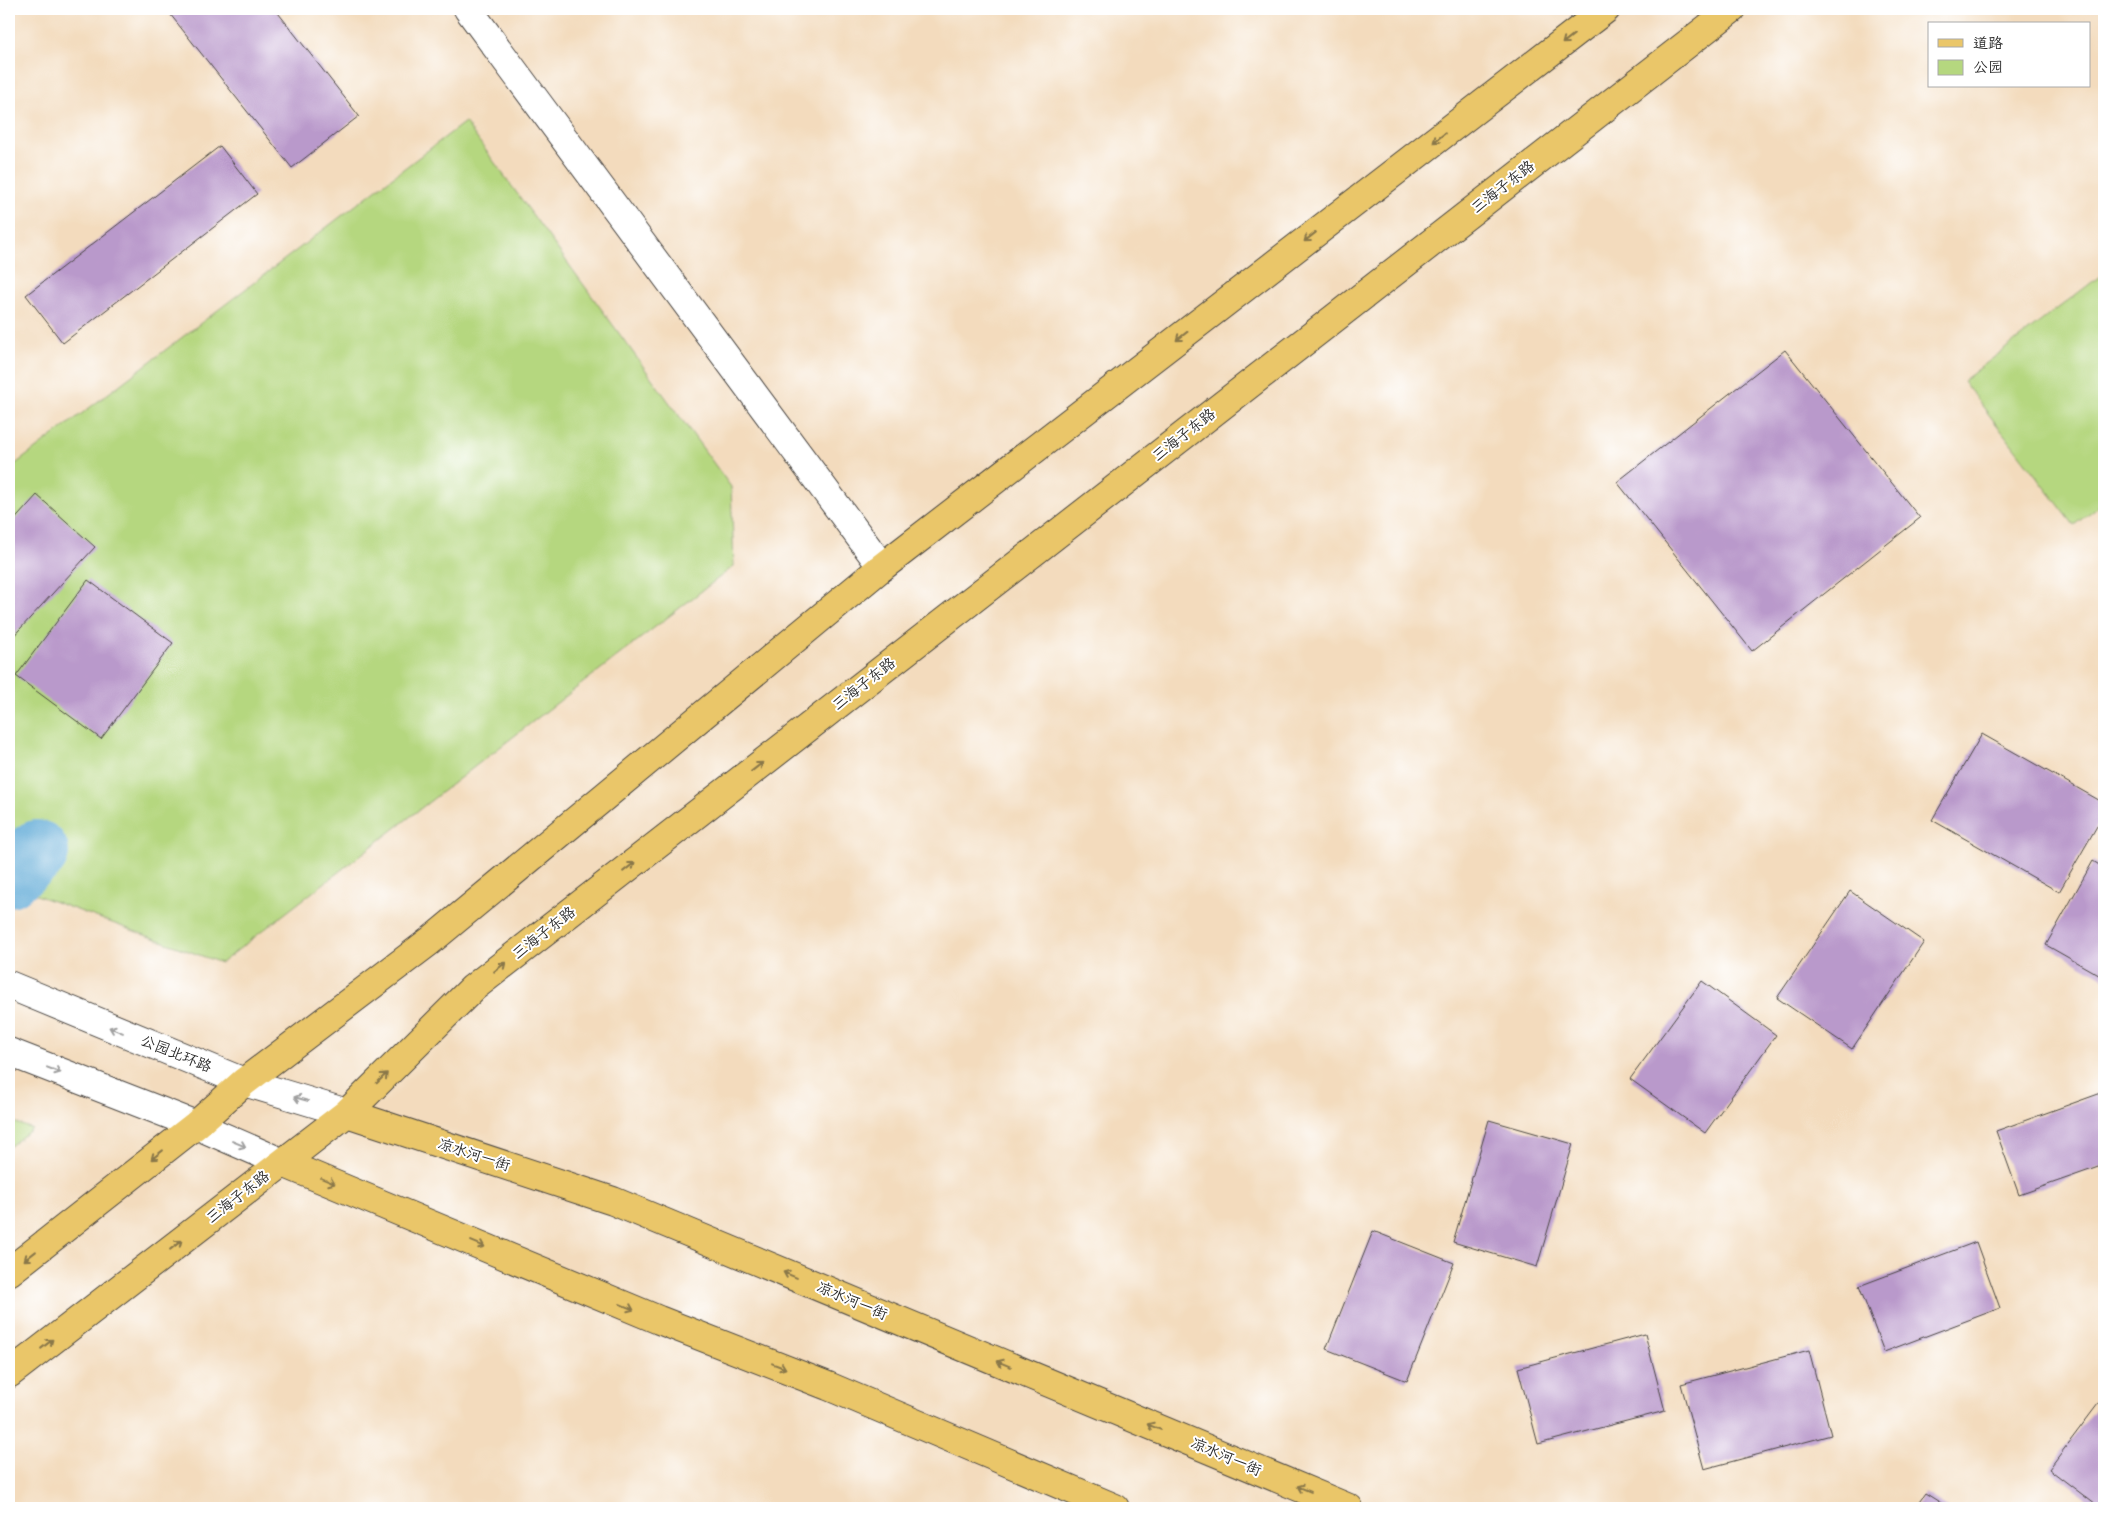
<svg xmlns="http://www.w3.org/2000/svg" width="2113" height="1517" viewBox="0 0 2113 1517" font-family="'Balsamiq Sans','LXGW WenKai TC',sans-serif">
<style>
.green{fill:#b5d77f;stroke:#708155}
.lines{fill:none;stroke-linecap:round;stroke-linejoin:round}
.river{stroke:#5da9d6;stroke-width:64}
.building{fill:#b999cb}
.minor-casing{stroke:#494541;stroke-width:30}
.major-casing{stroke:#494541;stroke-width:30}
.minor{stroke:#fff;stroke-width:28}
.major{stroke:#eac669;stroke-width:28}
.oneway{stroke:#8a784a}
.oneway2{stroke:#a0a0a0}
.labels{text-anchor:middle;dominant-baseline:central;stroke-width:4;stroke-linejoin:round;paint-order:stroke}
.street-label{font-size:15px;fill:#2b2b2b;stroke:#fff}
</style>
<rect width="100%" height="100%" fill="#fff"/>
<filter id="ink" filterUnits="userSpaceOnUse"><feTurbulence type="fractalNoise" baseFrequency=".02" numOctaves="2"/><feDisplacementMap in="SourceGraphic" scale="10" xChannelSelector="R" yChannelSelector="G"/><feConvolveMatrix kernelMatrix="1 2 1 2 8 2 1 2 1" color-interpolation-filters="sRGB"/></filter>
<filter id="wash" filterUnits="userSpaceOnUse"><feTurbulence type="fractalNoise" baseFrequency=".0096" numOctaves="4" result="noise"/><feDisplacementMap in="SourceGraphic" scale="20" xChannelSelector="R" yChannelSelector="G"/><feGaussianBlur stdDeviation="1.12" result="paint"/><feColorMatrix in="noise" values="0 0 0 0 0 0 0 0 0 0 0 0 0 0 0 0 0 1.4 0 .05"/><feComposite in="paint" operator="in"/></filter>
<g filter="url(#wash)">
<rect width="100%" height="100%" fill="#f3dbbd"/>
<path class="green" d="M465 122 731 487 734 566 221 963 9 885V469Z
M2104 273V502L2074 525 1963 381Z
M9 1120 32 1129 9 1147Z"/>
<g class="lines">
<path class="river" d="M9 875 37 852"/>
</g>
<g id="blocks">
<path class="building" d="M166 9H275L359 116 292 168Z
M220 146 257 194 63 343 26 295Z
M1785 350 1920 518 1752 651 1617 482Z
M37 495 95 547 9 641V526Z
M88 580 173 643 101 739 16 676Z
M1982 734 2104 803V814L2059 892 1932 820Z
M2093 861 2104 868V978L2046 945Z
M1850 891 1924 942 1852 1049 1777 998Z
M1702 981 1776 1035 1705 1133 1630 1079Z
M2104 1092V1165L2019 1195 1996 1131Z
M1489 1120 1573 1144 1537 1267 1453 1242Z
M1373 1231 1454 1263 1407 1381 1326 1349Z
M1976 1242 2000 1308 1884 1352 1859 1286Z
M1645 1334 1665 1411 1538 1444 1518 1368Z
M1809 1350 1831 1435 1704 1469 1681 1384Z
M2104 1396V1508H2100L2049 1469Z
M1925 1493 1949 1508H1914Z"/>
</g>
</g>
<g filter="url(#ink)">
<use href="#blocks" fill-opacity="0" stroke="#494541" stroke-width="1"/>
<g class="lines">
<defs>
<path id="minor" d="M468 9 882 567
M9 985 244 1082 347 1113
M9 1052 196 1125 283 1163"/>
<path id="major" d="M347 1113 613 1201 1349 1508
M283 1163 659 1320 828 1386 1115 1508
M9 1272 196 1125 244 1082 430 941 882 567 1606 9
M9 1374 347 1113 473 988 1732 9"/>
</defs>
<use href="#minor" class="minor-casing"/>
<use href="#major" class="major-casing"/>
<use href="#minor" class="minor"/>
<use href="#major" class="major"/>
</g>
<defs><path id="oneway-shaft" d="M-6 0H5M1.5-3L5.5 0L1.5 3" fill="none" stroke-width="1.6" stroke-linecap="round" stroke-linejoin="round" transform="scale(1.25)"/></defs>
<g class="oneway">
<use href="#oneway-shaft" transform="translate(1568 39) rotate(142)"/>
<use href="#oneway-shaft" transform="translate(1439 138) rotate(142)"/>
<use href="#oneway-shaft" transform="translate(1310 237) rotate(142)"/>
<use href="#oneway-shaft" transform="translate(1182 336) rotate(142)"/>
<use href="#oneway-shaft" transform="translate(757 767) rotate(-38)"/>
<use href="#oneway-shaft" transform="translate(629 867) rotate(-38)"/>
<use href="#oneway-shaft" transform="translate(500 967) rotate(-38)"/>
<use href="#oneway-shaft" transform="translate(382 1078) rotate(-45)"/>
<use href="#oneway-shaft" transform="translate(157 1155) rotate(142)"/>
<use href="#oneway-shaft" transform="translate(328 1181) rotate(23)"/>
<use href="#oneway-shaft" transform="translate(478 1244) rotate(23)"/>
<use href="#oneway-shaft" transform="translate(176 1245) rotate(-38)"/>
<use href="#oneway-shaft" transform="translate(30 1256) rotate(142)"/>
<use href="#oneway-shaft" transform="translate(790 1275) rotate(-157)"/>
<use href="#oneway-shaft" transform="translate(627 1307) rotate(23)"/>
<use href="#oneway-shaft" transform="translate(47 1344) rotate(-38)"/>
<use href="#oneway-shaft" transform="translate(1004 1364) rotate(-157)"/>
<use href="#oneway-shaft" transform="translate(779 1366) rotate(21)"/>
<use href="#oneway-shaft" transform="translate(1154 1427) rotate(-157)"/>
<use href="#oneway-shaft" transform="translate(1304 1489) rotate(-157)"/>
</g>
<g class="oneway2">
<use href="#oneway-shaft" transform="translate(116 1030) rotate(-158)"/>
<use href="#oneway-shaft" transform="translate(54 1070) rotate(21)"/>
<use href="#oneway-shaft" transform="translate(301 1099) rotate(-164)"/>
<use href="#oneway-shaft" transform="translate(239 1144) rotate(23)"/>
</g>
</g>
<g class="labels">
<g class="street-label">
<text transform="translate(1503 187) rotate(-38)">三海子东路</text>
<text transform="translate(1184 435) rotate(-38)">三海子东路</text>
<text transform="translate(864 684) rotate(-38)">三海子东路</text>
<text transform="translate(544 933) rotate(-38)">三海子东路</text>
<text transform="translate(176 1054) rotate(22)">公园北环路</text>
<text transform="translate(474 1155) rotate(18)">凉水河一街</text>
<text transform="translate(238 1197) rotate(-38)">三海子东路</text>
<text transform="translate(852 1301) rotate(23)">凉水河一街</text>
<text transform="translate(1226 1457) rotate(23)">凉水河一街</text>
</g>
</g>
<rect width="2113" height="1517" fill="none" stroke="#fff" stroke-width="30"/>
<rect x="1928" y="22" width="162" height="65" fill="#ffffff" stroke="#aaaaaa"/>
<rect x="1938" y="39" width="25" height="8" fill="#eac669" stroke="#aaaaaa"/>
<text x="1973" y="48" font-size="15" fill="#2b2b2b">道路</text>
<rect x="1938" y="60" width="25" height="15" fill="#b5d77f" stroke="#aaaaaa"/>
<text x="1973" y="72" font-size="15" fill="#2b2b2b">公园</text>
</svg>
